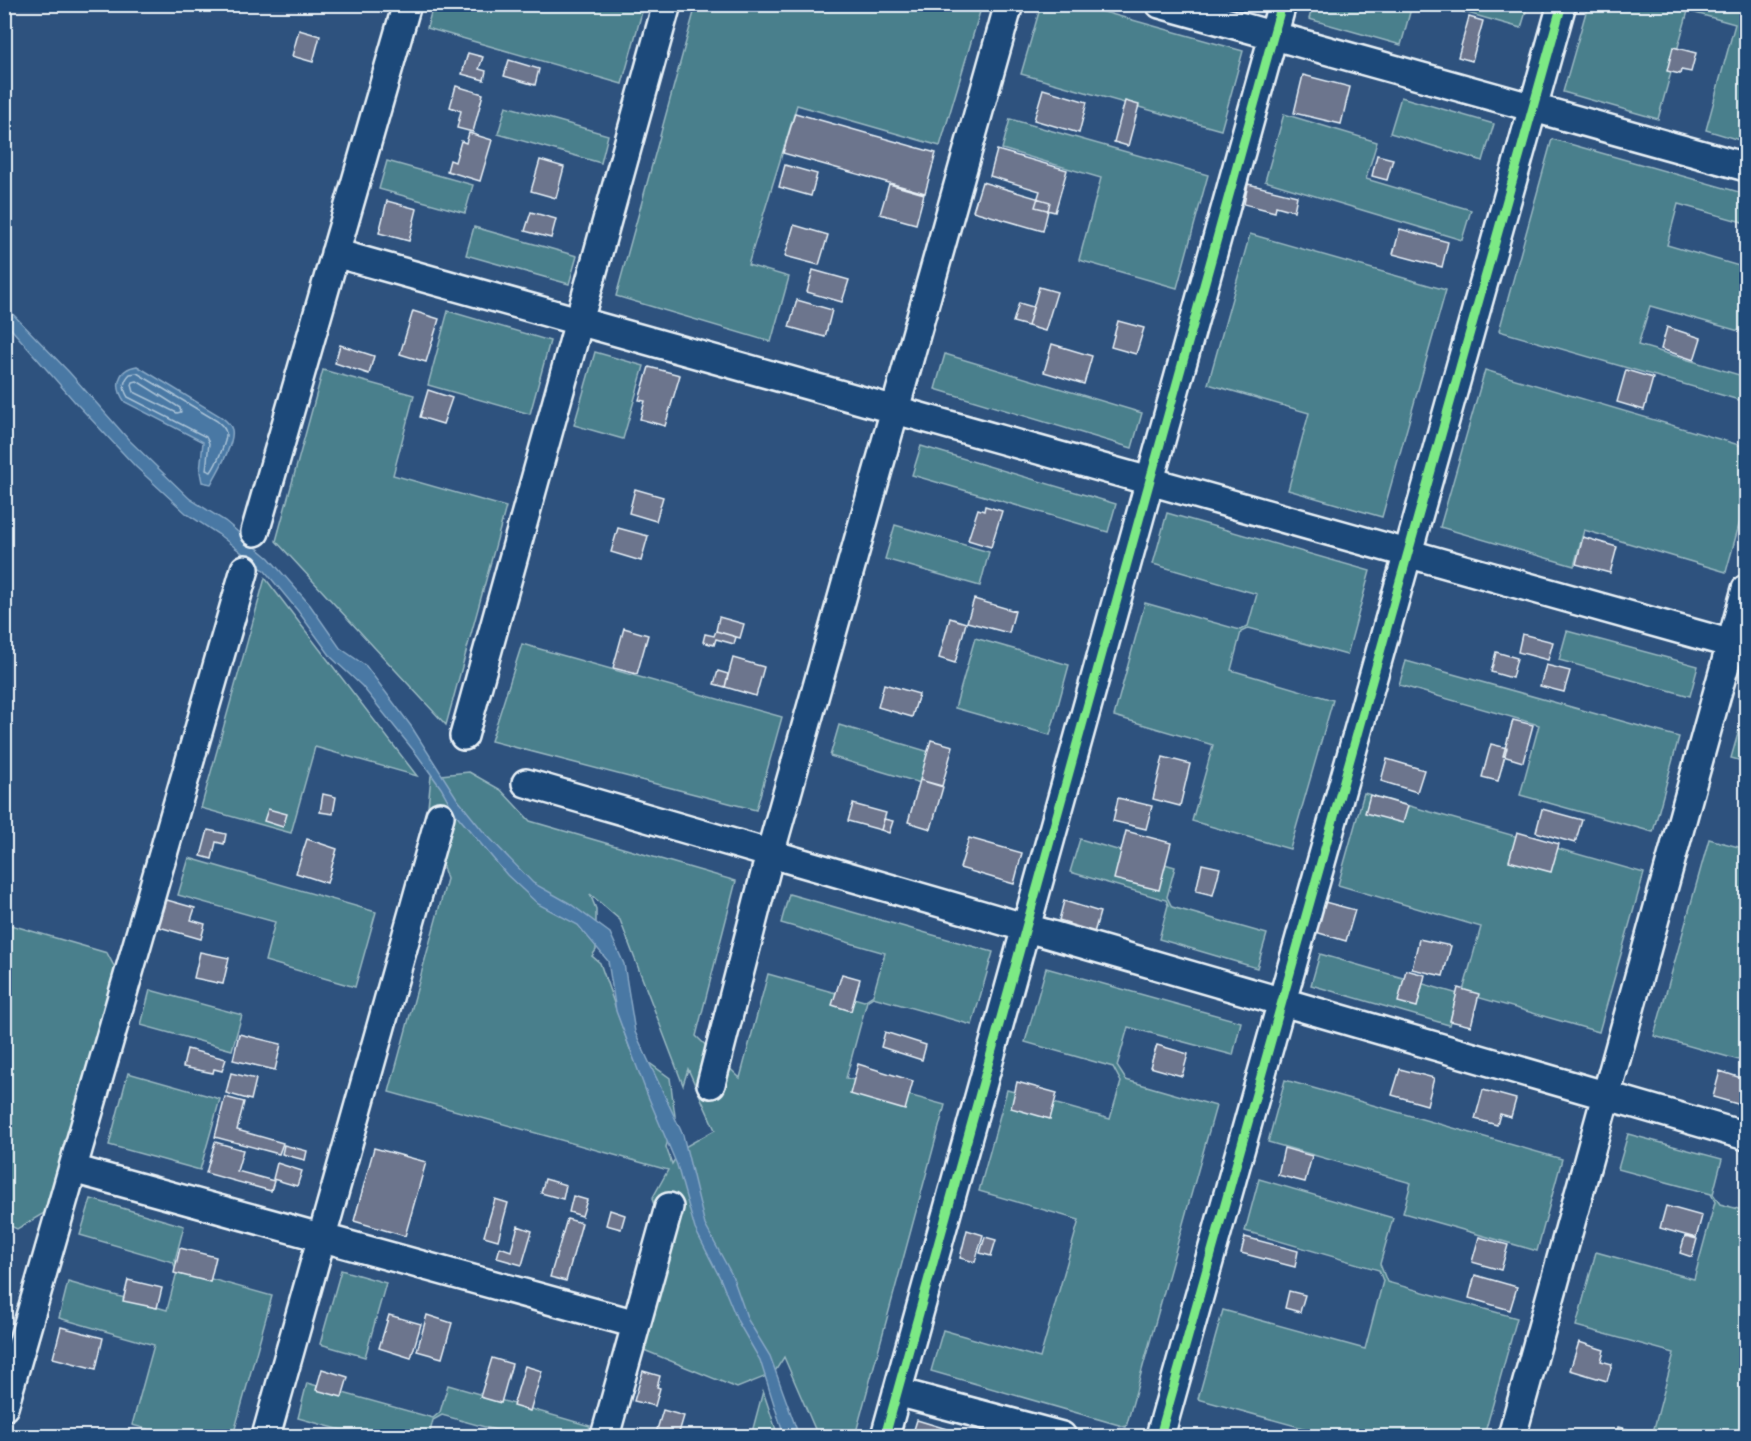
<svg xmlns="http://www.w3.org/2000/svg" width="1751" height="1441" viewBox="0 0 1751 1441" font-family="'Patrick Hand',sans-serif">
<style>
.green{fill:#4a7f8c;stroke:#99b8c2;stroke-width:1.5;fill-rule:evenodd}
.water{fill:#4878a4;stroke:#88a8c6;stroke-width:1.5}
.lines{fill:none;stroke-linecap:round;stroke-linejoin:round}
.shore{stroke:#a8c1d6;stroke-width:1.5}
.building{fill:#6c748d;stroke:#e8f1f8;stroke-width:1.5}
.minor-casing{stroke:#e8f1f8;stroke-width:32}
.minor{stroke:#1f4a7a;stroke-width:27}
.cycleway-casing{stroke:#1f4a7a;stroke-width:13}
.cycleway{stroke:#7ce984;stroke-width:9}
</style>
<rect width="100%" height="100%" fill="#2e527e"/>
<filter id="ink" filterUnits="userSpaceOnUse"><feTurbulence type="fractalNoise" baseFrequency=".0167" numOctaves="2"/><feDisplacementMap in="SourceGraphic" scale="12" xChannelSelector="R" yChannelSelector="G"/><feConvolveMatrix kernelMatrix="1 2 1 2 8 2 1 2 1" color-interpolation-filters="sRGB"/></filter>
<g filter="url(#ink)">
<path class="green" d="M618 5 642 12 622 84 427 28 433 5Z
M696 5H982L940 146 797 105 748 265 789 277 771 342 616 296Z
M1041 5H1079L1243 51 1221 130 1021 74Z
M1313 5V4L1412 5 1401 45 1309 19Z
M1439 5 1528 4V5L1521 28Z
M1588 5H1746V142L1706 130 1735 24 1688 11 1658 119 1563 92Z
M1401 97 1494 124 1483 161 1390 133Z
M506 106 608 135 601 163 498 134Z
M1284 114 1377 142 1366 179 1471 210 1462 240 1265 181Z
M1010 119 1208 175 1177 288 1079 260 1101 178 1002 149Z
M1552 139 1746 194V223L1678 204 1667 245 1746 268V333L1650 306 1638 345 1746 377V402L1499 331Z
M387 161 473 185 465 213 379 189Z
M474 227 577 256 569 284 466 255Z
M1250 234 1446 290 1382 517 1288 490 1309 413 1208 384Z
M448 311 550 341 530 414 428 385Z
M595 352 644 366 623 439 574 425Z
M945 354 1142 413 1132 448 935 389Z
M323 370 414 395 393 475 506 507 446 725 276 541Z
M1485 370 1746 447V500L1726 572 1584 530 1574 566 1440 527Z
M921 446 1116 504 1108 532 912 475Z
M1167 513 1370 571 1347 655 1249 628 1241 632 1231 670 1333 700 1290 849 1192 821 1213 745 1114 716 1145 603 1240 630 1248 626 1257 594 1153 564Z
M895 525 989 552 980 586 885 559Z
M265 578 417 776 315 747 291 833 201 808Z
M1567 631 1698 666 1690 696 1559 660Z
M975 638 1069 665 1050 735 955 708Z
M522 644 782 717 756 810 491 741Z
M1406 661 1679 737 1653 832 1520 795 1539 725 1399 685Z
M1741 723 1746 725V762L1731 758Z
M839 725 933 753 924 784 830 756Z
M469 772 501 790 530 821 736 881 696 1036 740 1078 768 974 864 1001 873 995 885 953 781 923 789 894 993 952 972 1025 873 997 867 1001 846 1078 945 1105 855 1436H818L784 1357 774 1373 737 1388 639 1348 669 1244 652 1199 668 1170 389 1092 447 879 427 818 431 776ZM590 894 620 920 683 1085 688 1069 715 1130 681 1149 672 1164 666 1147 675 1116 670 1078 630 1049 600 963 592 956 596 950V909Z
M1364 793 1644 873 1599 1032 1463 993 1457 996 1449 1025 1311 985 1320 954 1458 994 1463 991 1481 927 1338 885Z
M1080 839 1175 867 1167 897 1172 907 1267 934 1257 968 1159 939 1168 905 1166 900 1070 872Z
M1709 839 1746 849V1062L1654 1036Z
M189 858 376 912 355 987 265 961 275 922 178 895Z
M4 923 107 953 124 985 51 1209 17 1229 4 1223Z
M1046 968 1241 1022 1233 1055 1128 1027 1117 1066 1126 1080 1216 1106 1126 1427 931 1371 943 1330 1040 1358 1079 1220 979 1191 1007 1090 1110 1119 1121 1082 1113 1067 1025 1042Z
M150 990 242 1015 232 1050 141 1025Z
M128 1073 220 1099 200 1170 109 1145Z
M1285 1080 1562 1159 1537 1251 1403 1213 1411 1183 1268 1142Z
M1628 1134 1722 1159 1713 1194 1720 1204 1746 1211V1436H1652L1674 1353 1576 1326 1596 1252 1694 1279 1715 1202 1711 1194 1618 1169Z
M1259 1179 1393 1218 1380 1264 1387 1282 1517 1318 1484 1436H1332L1198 1399 1223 1310 1365 1349 1383 1281 1379 1270 1245 1231Z
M91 1199 184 1226 175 1260 179 1270 272 1296 233 1436H173L132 1425 154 1345 59 1318 68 1282 167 1310 177 1272 173 1262 80 1235Z
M341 1270 386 1283 365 1357 320 1344Z
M307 1383 433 1418 440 1412 448 1385 590 1426 587 1436H517L442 1415 433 1420 429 1436H363L298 1418Z
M763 1391 778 1436H751Z"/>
<path class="water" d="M4 305 69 372 129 440 190 499 225 521 269 558 310 605 340 648 366 666 411 726 458 800 482 830 533 883 569 903 610 933 624 964 635 1032 683 1135 705 1225 732 1275 748 1320 770 1356 799 1436H784L760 1360 738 1322 720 1278 695 1229 677 1165 647 1094 616 1011 608 961 578 925 538 904 507 875 455 813 441 788 418 756 362 686 332 658 298 611 265 571 218 534 187 514 136 467 75 402 5 322Z
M137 366 220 416C224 419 231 424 232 430 235 443 217 473 211 484L202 482 200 472 203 442 125 402C114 387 117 369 137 366Z"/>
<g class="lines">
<path class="shore" d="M137 373 217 421C220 424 225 427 226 433 227 441 216 465 211 472L206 470 209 443 206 437 128 397C122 388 123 381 130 374Z
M137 381 180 408 181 412 177 413 134 392 132 385 133 382Z"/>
</g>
<path class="building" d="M1469 17 1483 21 1472 61 1458 57Z
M299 30 320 36 313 62 292 56Z
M1673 47 1696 53 1691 72 1681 70 1680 74 1667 71Z
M468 53 483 57 479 69 486 71 484 80 462 74Z
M509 60 539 69 535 85 504 76Z
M1303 75 1350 87 1341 124 1294 113Z
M456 86 483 94 473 132 457 128 461 111 450 107Z
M1043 89 1087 102 1079 133 1034 120Z
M1125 101 1139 105 1128 146 1114 142Z
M795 113 936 153 925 193 783 153Z
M469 133 492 140 480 181 447 171 450 160 455 162 461 141 466 143Z
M997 150 1067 170 1055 212 1035 207 1040 191 990 176Z
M1377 155 1393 159 1387 180 1372 176Z
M540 160 564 167 556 198 531 191Z
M785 165 817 174 811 196 779 187Z
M982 182 1050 202 1043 231 973 211Z
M889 184 924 194 916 224 880 214Z
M1248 184 1297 196 1294 211 1276 206 1275 212 1244 204Z
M387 201 417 209 409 241 379 233Z
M531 212 556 219 551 238 525 231Z
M794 225 828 235 819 265 785 256Z
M1400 229 1448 242 1442 267 1393 254Z
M813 270 849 280 842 302 807 292Z
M1039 287 1057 292 1045 331 1028 326Z
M797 300 832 310 825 337 789 327Z
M1019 303 1033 307 1028 326 1013 322Z
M413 311 439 319 426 362 400 354Z
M1118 321 1144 328 1136 354 1111 347Z
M1667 327 1701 338 1694 360 1661 349Z
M1052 344 1092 356 1084 384 1044 372Z
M340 345 374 356 369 374 335 363Z
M649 367 680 375 665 426 640 419 645 401 639 400Z
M1626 370 1653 378 1644 410 1617 402Z
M428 390 452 398 443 424 420 417Z
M635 489 663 497 656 521 629 513Z
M985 506 1002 511 991 547 968 540 978 509 984 511Z
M618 528 648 536 641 561 611 552Z
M1583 537 1617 547 1610 573 1576 564Z
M974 599 1015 611 1009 633 967 622Z
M719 617 744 624 740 638 716 631Z
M950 618 966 623 955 663 939 658Z
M624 628 648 635 637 674 613 668Z
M716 631 736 637 734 644 716 639 714 645 703 642 705 634 714 636Z
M1522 634 1553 642 1548 660 1518 652Z
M1496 652 1517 658 1512 678 1491 672Z
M733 658 764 667 756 696 725 687Z
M1546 665 1570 671 1564 692 1540 686Z
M718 671 728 674 725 687 714 684Z
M884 684 919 694 912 717 878 707Z
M1513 720 1533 725 1523 762 1503 756Z
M931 740 953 746 942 786 920 780Z
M1491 744 1507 748 1498 781 1482 777Z
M1163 757 1190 764 1180 806 1153 799Z
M1387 759 1424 770 1417 792 1381 781Z
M920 780 943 787 931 829 908 822Z
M323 794 336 797 333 814 320 812Z
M1370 795 1408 806 1403 823 1365 813Z
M1118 798 1152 806 1146 829 1113 821Z
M853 804 886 813 881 830 848 821Z
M268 809 287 814 283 827 264 821Z
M1542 809 1582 820 1575 843 1536 832Z
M884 819 893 821 889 833 881 830Z
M208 830 226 834 224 844 216 842 212 859 201 856Z
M1126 831 1171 843 1159 890 1114 879Z
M1517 832 1559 844 1551 872 1509 861Z
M969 838 1022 853 1014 884 960 868Z
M307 839 337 849 327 883 296 873Z
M1202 864 1220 868 1213 895 1196 891Z
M167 900 195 908 191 920 205 924 201 939 159 927Z
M1317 900 1355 910 1346 941 1309 930Z
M1064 901 1100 912 1092 940 1067 932 1069 923 1059 920Z
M1419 939 1451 946 1443 976 1412 969Z
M200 952 229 958 223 984 194 978Z
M1406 970 1425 975 1417 1007 1398 1002Z
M842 974 860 979 851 1011 832 1005Z
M1458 988 1479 994 1471 1026 1450 1021Z
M885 1032 926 1045 922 1060 881 1047Z
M239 1034 281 1044 275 1070 233 1060Z
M1157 1045 1188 1054 1182 1076 1150 1067Z
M187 1049 226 1059 222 1071 214 1069 213 1073 183 1067Z
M858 1064 913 1081 905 1110 850 1094Z
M1400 1069 1434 1078 1427 1105 1392 1095Z
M1720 1071 1744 1079 1746 1071V1093H1744L1741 1105 1713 1097Z
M231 1073 256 1079 251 1100 226 1093Z
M1017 1082 1057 1093 1050 1119 1011 1108Z
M1483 1090 1516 1099 1511 1117 1500 1114 1497 1125 1475 1119Z
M225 1097 244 1102 237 1130 283 1143 279 1154 215 1137Z
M215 1142 243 1150 237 1171 274 1181 271 1191 206 1173Z
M284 1145 307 1151 305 1160 282 1154Z
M374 1148 426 1162 405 1236 354 1221Z
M1284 1148 1312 1156 1305 1182 1278 1175Z
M277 1163 302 1171 297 1186 273 1179Z
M545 1179 566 1185 563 1199 541 1193Z
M573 1196 587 1200 582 1216 569 1212Z
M495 1199 508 1203 498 1240 484 1236Z
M1666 1206 1702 1216 1696 1238 1660 1228Z
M610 1210 625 1215 621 1229 606 1225Z
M567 1219 582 1223 566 1281 550 1277Z
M518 1226 532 1231 522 1265 497 1258 500 1247 511 1251Z
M967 1230 983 1235 975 1262 960 1258Z
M1685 1236 1697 1239 1692 1257 1680 1253Z
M985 1237 996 1240 991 1256 980 1253Z
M1245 1237 1298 1251 1295 1267 1241 1253Z
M1479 1237 1508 1245 1501 1270 1472 1262Z
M180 1248 216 1257 210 1282 174 1273Z
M1475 1275 1517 1287 1510 1310 1469 1298Z
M128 1280 162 1288 157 1308 123 1301Z
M1289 1291 1305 1295 1300 1312 1285 1308Z
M389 1315 421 1324 411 1358 379 1348Z
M427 1315 452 1323 442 1358 417 1351Z
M61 1327 103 1338 96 1369 53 1358Z
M1579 1342 1604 1350 1601 1361 1612 1364 1607 1381 1570 1370Z
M492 1358 512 1364 501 1403 480 1397Z
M525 1366 542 1371 530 1411 513 1406Z
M322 1369 348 1377 342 1397 316 1390Z
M643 1371 660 1376 657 1387 660 1388 655 1406 634 1401Z
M663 1410 684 1416 678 1436 656 1433Z
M917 1420 950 1430 949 1436H912Z
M1618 1427 1646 1434V1436H1616Z"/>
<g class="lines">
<defs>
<path id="minor" d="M1160 4 1746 167
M335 253 1746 648
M255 532 407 4
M464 736 667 4
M526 783 1746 1136
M711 1084 770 854 1009 4
M73 1169 636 1324
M897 1392 1062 1436
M4 1407 245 569
M266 1436 440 816
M605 1436 669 1207
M885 1436 1282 4
M1160 1436 1562 4
M1512 1436 1746 589"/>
</defs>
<use href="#minor" class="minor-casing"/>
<use href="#minor" class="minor"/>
<defs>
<path id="cycleway" d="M885 1436 1282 4
M1160 1436 1562 4"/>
</defs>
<use href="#cycleway" class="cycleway-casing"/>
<use href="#cycleway" class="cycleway"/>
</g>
</g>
<rect width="1751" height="1441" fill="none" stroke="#1f4a7a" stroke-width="24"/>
<rect x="12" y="12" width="1727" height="1417" fill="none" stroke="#e8f1f8" stroke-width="2" filter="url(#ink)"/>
</svg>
